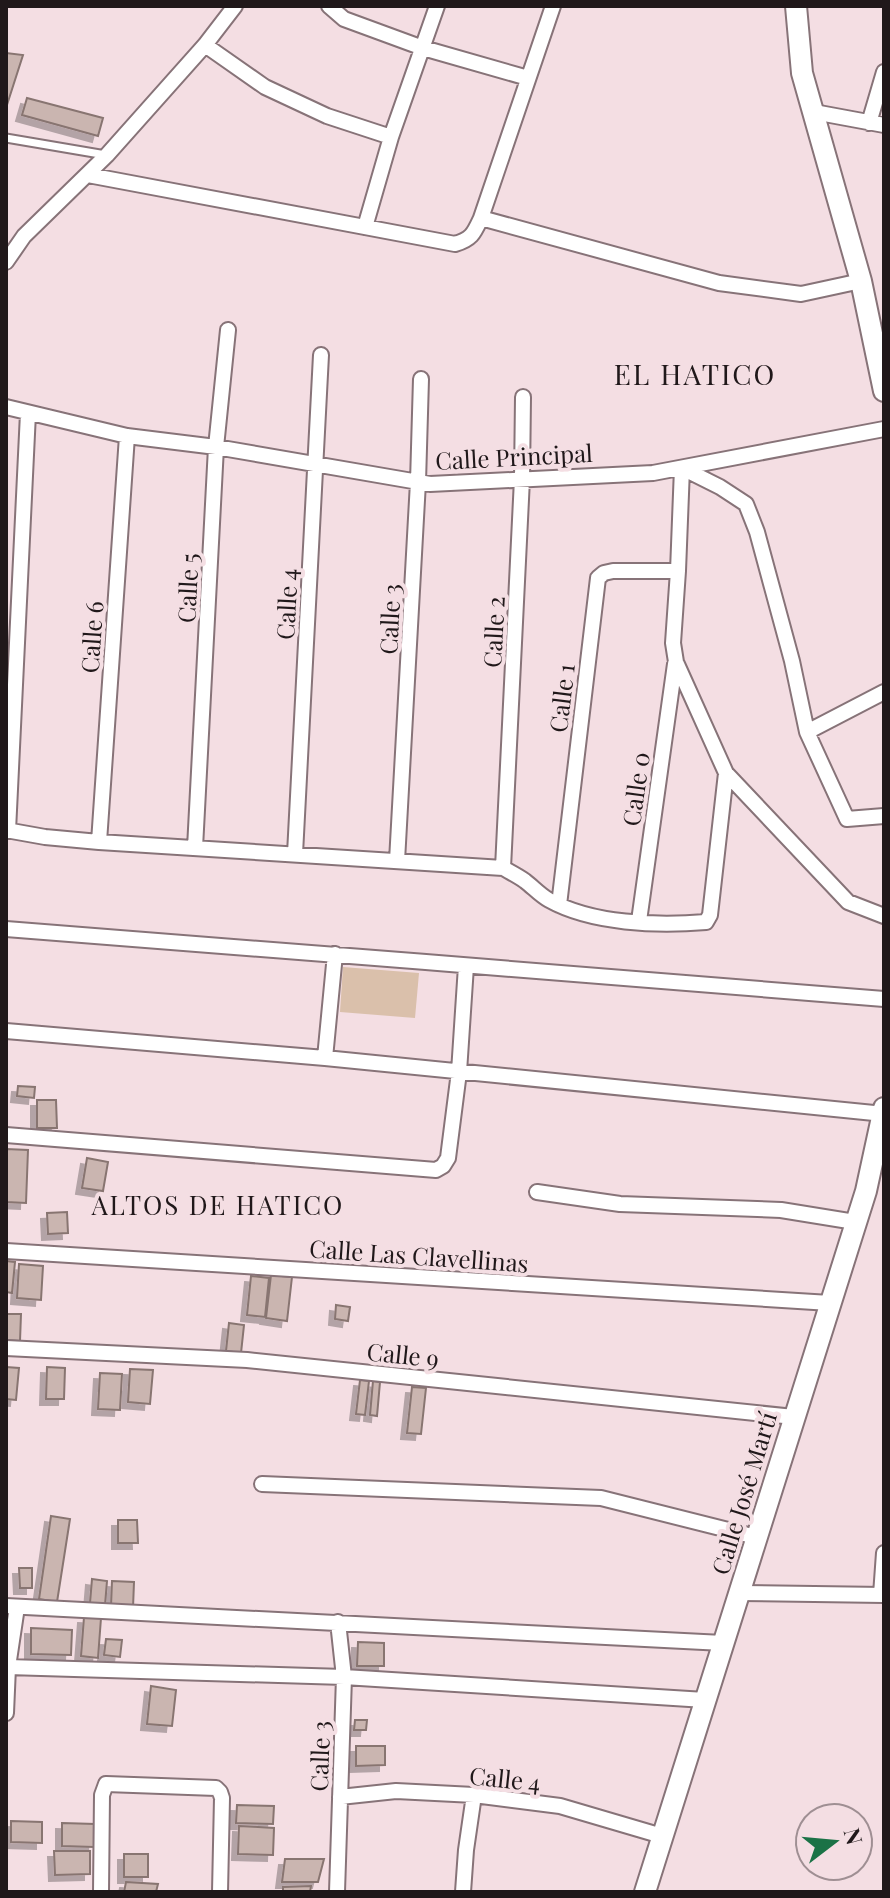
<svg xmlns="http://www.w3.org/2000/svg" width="890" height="1898" viewBox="0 0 890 1898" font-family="'Playfair Display',serif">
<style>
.green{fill:#dac0ab}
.building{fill:#cab5b0;stroke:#887571;stroke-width:2;filter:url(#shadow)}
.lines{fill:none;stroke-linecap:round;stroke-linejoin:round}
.lane-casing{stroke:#877378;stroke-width:11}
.street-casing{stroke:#877378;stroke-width:18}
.secondary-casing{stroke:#877378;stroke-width:24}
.lane{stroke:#fff;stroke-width:7}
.street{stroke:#fff;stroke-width:14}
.secondary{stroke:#fff;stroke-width:20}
.labels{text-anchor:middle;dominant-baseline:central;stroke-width:8;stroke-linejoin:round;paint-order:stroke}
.street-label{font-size:24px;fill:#20181a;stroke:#f4dee3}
.neighbourhood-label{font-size:26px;letter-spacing:2px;fill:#20181a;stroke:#f4dee3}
.quarter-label{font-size:28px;letter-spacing:2px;fill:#20181a;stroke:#f4dee3}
</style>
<defs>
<filter id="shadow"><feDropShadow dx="-6" dy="6" stdDeviation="0" flood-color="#0004"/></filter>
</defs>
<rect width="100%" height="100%" fill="#f4dee3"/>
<path class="green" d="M343 967 419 973 415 1018 340 1012Z"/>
<path class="building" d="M6 53 23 55 6 108Z
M27 98 103 118 98 136 22 115Z
M18 1086 35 1087 34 1098 17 1096Z
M37 1100H56L57 1128H37Z
M6 1149 28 1150 26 1203 6 1202Z
M87 1158 108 1162 103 1191 82 1188Z
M67 1212 68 1233 48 1234 47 1213Z
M6 1261 15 1262 12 1293 6 1292Z
M19 1264 43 1266 41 1300 17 1298Z
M271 1275 292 1277 287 1321 266 1318Z
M251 1276 269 1278 265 1317 247 1315Z
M336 1305 350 1307 348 1321 335 1319Z
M6 1314H21L20 1341 6 1340Z
M229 1323 244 1325 241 1353 226 1351Z
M6 1367 19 1368 16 1400 6 1399Z
M47 1367 65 1368 64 1399H46Z
M130 1369 153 1370 150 1404 128 1402Z
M100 1373 122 1374 120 1410 98 1409Z
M360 1380 369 1381 365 1415 356 1414Z
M373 1381 380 1382 377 1416 370 1415Z
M412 1387 426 1388 421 1434 407 1433Z
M51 1516 70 1519 57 1602 39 1599Z
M118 1520H137L138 1543H118Z
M19 1568H32V1588H20Z
M92 1579 107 1581 105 1605 90 1603Z
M112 1581 134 1582 133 1608 111 1606Z
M84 1617 101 1618 98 1658 81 1656Z
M31 1628 72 1630 71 1655 31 1654Z
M106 1639 122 1640 120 1657 104 1655Z
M358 1642 384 1643V1666H357Z
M151 1686 176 1690 172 1726 147 1724Z
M355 1720H367L366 1730H354Z
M356 1746H385V1765L356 1766Z
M237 1805 274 1806 273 1824 236 1823Z
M11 1821 42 1822V1843L11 1842Z
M62 1823 95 1824 94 1847 62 1846Z
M239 1826 274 1828 273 1855 238 1854Z
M54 1851H90V1874L55 1875Z
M124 1854H148V1877H124Z
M285 1859H324L318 1882H282Z
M126 1882 158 1884 156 1892H124Z
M311 1886 310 1892H283V1887Z"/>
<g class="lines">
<defs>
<path id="lane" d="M6 138 106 155"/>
<path id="street" d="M329 6 344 19 423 48 528 78
M205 45 265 87 327 116 391 137
M814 112 884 125
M869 123 884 72
M88 175 455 244C472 239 474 233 481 218L719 283 801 294 861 281
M481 218 553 6
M365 227 391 137 437 6
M6 262 24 236 107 155 205 45 235 6
M6 407 127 436 216 447 430 484 653 473 884 429
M884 692 807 732 847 819 884 816
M807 732 792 661 757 532 746 504 720 487 682 468 678 571 673 643 676 662 726 773 848 902 884 916
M6 830 45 837 99 842 503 868C510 872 518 876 525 881 533 887 540 895 549 900 592 924 657 926 706 922L710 915 726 773
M8 831 28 413
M99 842 127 436
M195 848 216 447 228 330
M295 854 321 355
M397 861 418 482 421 379
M503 868 522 479 523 397
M559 905 598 578 604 573 613 571H678
M639 921 675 664
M6 929C299 951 591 976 884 999
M6 1031 325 1058 884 1114
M325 1058 335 954
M6 1135 436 1170 443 1166 448 1158 459 1072 466 966
M537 1192 620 1204 781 1210 855 1222
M6 1251 830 1303
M6 1348 247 1360 794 1417
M262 1484 601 1498 756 1537
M739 1593 884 1595
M881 1595 884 1553
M6 1606 723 1643
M8 1667 344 1677 705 1700
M6 1713 8 1667 17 1607
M340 1797 396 1791 474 1795 560 1806 662 1836
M101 1892 102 1795 106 1784 216 1788 220 1792 222 1798 220 1892
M337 1892 344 1677 338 1622
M463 1892 466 1850 474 1795"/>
<path id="secondary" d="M796 6 802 73 861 281 884 391
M645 1892 866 1191 884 1108"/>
</defs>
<use href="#lane" class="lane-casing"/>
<use href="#street" class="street-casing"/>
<use href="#secondary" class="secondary-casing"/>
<use href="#lane" class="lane"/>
<use href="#street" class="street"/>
<use href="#secondary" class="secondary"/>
</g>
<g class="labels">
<g class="street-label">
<text transform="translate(514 456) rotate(-3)">Calle Principal</text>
<text transform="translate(187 588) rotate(-87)">Calle 5</text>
<text transform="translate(286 604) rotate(-87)">Calle 4</text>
<text transform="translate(389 619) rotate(-87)">Calle 3</text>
<text transform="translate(493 632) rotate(-87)">Calle 2</text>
<text transform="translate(91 637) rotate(-86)">Calle 6</text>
<text transform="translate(561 698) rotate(-83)">Calle 1</text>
<text transform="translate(635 789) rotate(-82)">Calle 0</text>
<text transform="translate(419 1255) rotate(4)">Calle Las Clavellinas</text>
<text transform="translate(403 1354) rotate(6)">Calle 9</text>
<text transform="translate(743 1493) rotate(-73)">Calle José Martí</text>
<text transform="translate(319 1756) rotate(-88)">Calle 3</text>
<text transform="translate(505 1778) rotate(6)">Calle 4</text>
</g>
<g class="neighbourhood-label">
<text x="218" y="1204">ALTOS DE HATICO</text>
</g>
<g class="quarter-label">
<text x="695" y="373">EL HATICO</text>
</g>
</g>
<rect width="890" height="1898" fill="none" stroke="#20181a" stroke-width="16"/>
<g transform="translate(834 1842) rotate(74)"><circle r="38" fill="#f4dee3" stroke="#9f8f93" stroke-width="2"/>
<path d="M0-6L14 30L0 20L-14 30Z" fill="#1b7246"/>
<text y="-12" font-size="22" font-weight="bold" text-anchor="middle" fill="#20181a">N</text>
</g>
</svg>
